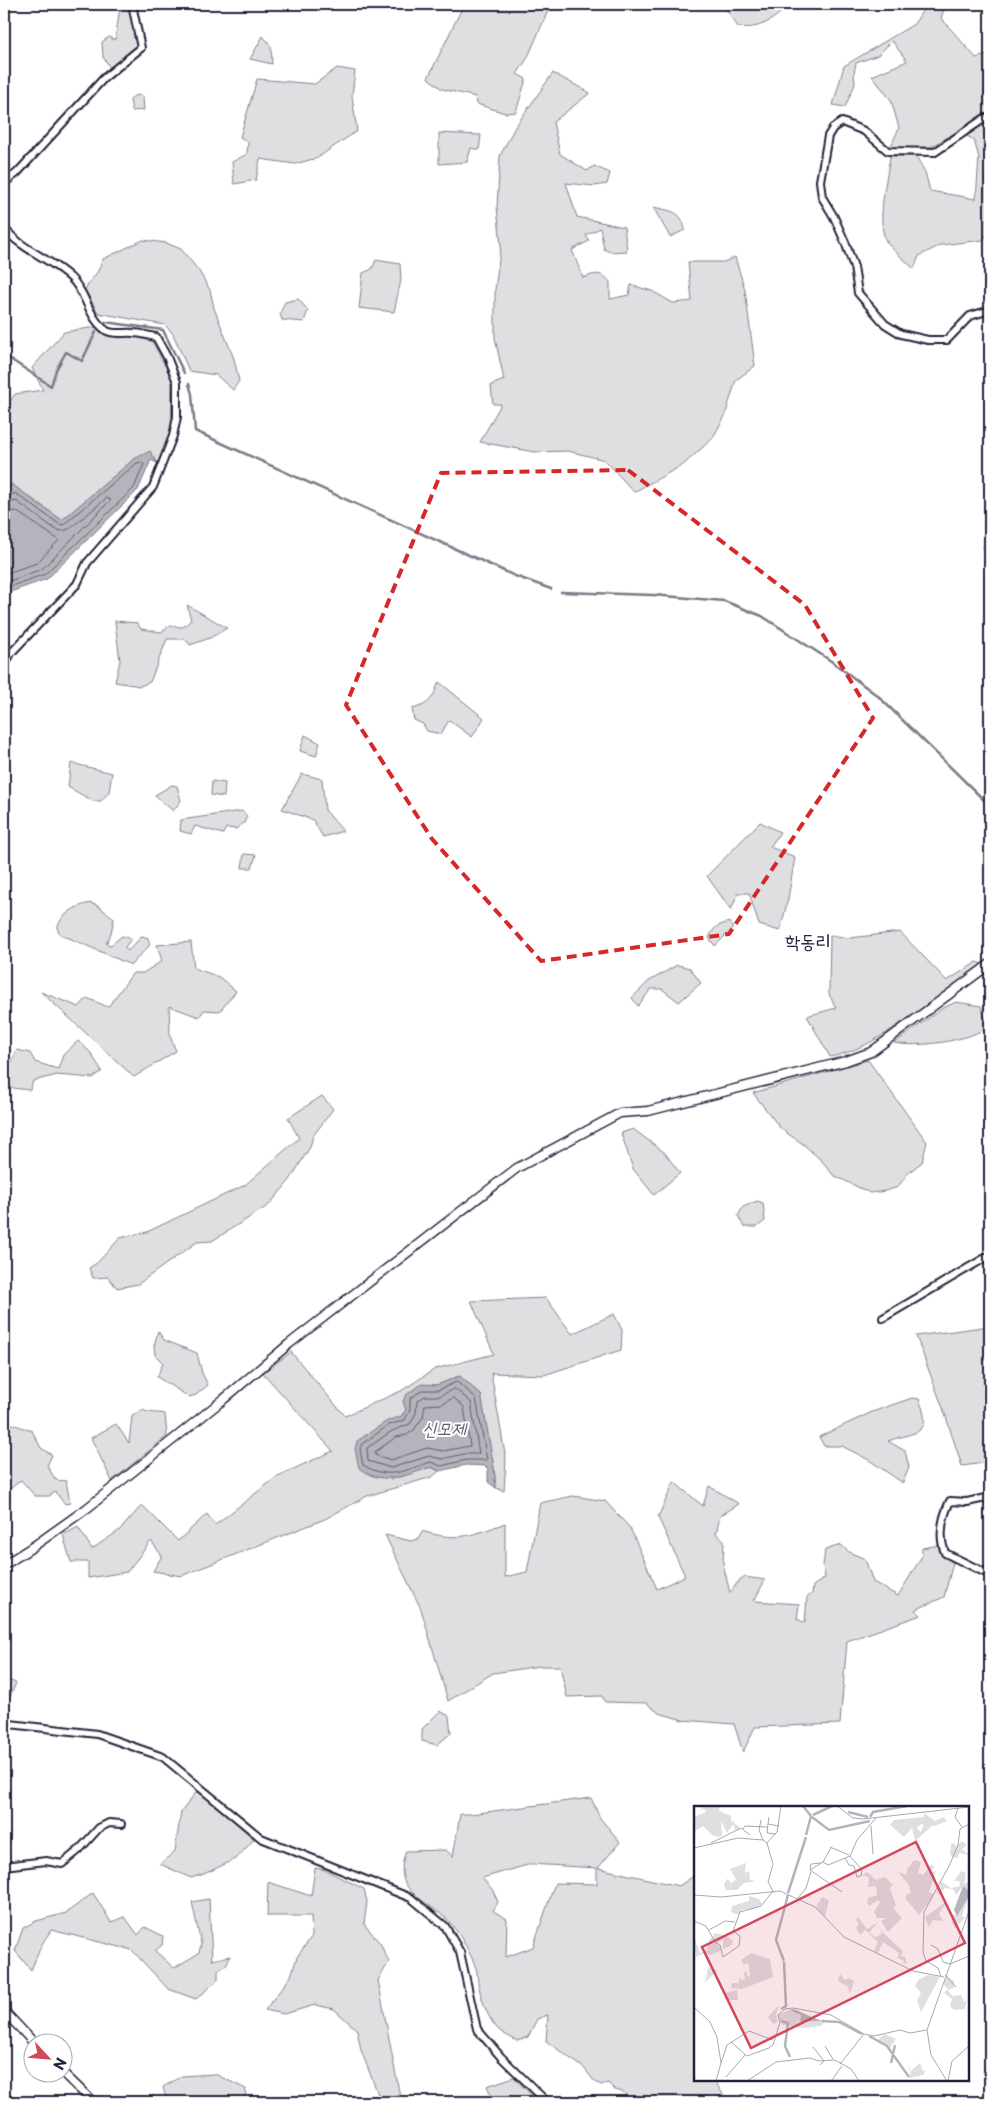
<svg xmlns="http://www.w3.org/2000/svg" width="994" height="2106" viewBox="0 0 994 2106" font-family="'Playpen Sans','Poor Story',sans-serif">
<style>
.green{fill:#dfdfe2;stroke:#80808e;fill-rule:evenodd}
.water{fill:#b4b4bc;stroke:#7a7a88}
.lines{fill:none;stroke-linecap:round;stroke-linejoin:round}
.shore{stroke:#5c5c6f;stroke-width:1}
.stream{stroke:#7a7a88;stroke-width:2.5}
.minor-casing{stroke:#22223b;stroke-width:10}
.tertiary-casing{stroke:#22223b;stroke-width:11}
.minor{stroke:#fff;stroke-width:6}
.tertiary{stroke:#fff;stroke-width:8}
.marked{fill:none;stroke:#d62828;stroke-width:4;stroke-dasharray:10 6;stroke-linejoin:round}
.labels{text-anchor:middle;dominant-baseline:central;stroke-width:4;stroke-linejoin:round;paint-order:stroke}
.water-label{font-size:18px;font-style:italic;fill:#5c5c6f;stroke:#fff}
.quarter-label{font-size:19px;fill:#22223b;stroke:#fff}
.inset-river{fill:none;stroke:#b4b4bc;stroke-width:2.5}
.inset-road{fill:none;stroke:#a7a7b1;stroke-width:1}
.view{fill:#d1495b;fill-opacity:0.15;stroke:#d1495b;stroke-width:2.5}
.inset-edge{fill:none;stroke:#22223b;stroke-width:2.5}
</style>
<rect width="100%" height="100%" fill="#fff"/>
<filter id="ink" filterUnits="userSpaceOnUse"><feTurbulence type="fractalNoise" baseFrequency=".02" numOctaves="2"/><feDisplacementMap in="SourceGraphic" scale="10" xChannelSelector="R" yChannelSelector="G"/><feConvolveMatrix kernelMatrix="1 2 1 2 8 2 1 2 1" color-interpolation-filters="sRGB"/></filter>
<g filter="url(#ink)">
<path class="green" d="M130 4 139 47 110 70 109 66 103 57 102 42 109 37 115 40 120 7Z
M464 4H551L527 59 517 74 526 79 516 112 505 113 477 104 476 97 442 89 428 78Z
M723 4H790C774 19 762 30 738 27Z
M927 4H946L941 18 976 58 990 54V231L983 240 941 245 919 256 914 269C907 262 891 249 886 241 876 220 887 179 890 156H916L925 172 930 191 976 199 979 158 974 140 958 131 931 147 890 148 899 128 891 100 872 76 907 61 892 41 878 55 856 63 854 73 855 84 845 107 833 105 844 66 914 24Z
M263 36 271 46 272 64 250 59Z
M337 68 355 71 352 96 357 131 317 158 295 164 260 159 256 180 234 184 232 162 247 154 248 142 240 137 257 79 315 84Z
M553 73 590 93 553 122 560 154 587 171 594 166 610 173 607 184 594 186 566 183 577 217 624 227 627 251 610 252 604 249 600 228 586 235 589 241 572 250 583 278C595 273 602 272 610 282V299L629 295 631 285 652 291 673 303 692 301 688 262H724L735 257 745 290 755 366 736 380 725 416 712 439 683 465 634 492 605 460 568 451 535 452 480 442 501 404H493L491 385 504 380 495 338V289L501 245 497 207 500 156 515 127Z
M136 95 143 96 144 110 132 111 130 99Z
M439 133 481 135 479 150 471 148 467 162 439 164Z
M653 207C670 211 682 210 685 230L670 237Z
M143 240 166 243 181 249 199 271 210 290 214 308 234 359 239 381 233 390 216 375 189 371 173 334 165 325 98 313 85 289 98 271 103 259Z
M376 260 400 264 401 280 394 312 359 308 363 273 372 269Z
M298 299 308 310 304 322 282 320 280 313 285 302Z
M96 327 152 341 172 379 171 434 158 463 153 456 134 459 62 520 11 484 4 498V409L15 394 43 390 32 368 64 332Z
M988 527 990 528V551L983 548Z
M187 605 227 628 210 638 190 645 185 639H167L150 682 140 686 115 682 120 661 115 621 137 623 141 629 161 632 169 626 183 627 191 620Z
M439 682 484 718 472 737 449 720 441 734 427 731 423 724 414 720 412 709C431 704 432 699 439 682Z
M305 735 320 743 316 756 300 751Z
M71 763 112 773 109 792 101 801H93L68 787Z
M302 774 322 779 325 810 343 831 323 837 313 820 282 809Z
M212 781 225 783 224 797 211 795Z
M172 785 177 786 181 801 173 811 155 795Z
M242 811 247 816 244 823 236 829 226 828 223 834 195 826 191 834 180 831 181 820Z
M760 822 780 832 770 847 795 857 788 899 780 931 759 925 749 893H738L731 910 707 876Z
M244 854 256 855 252 868H242Z
M91 903 98 906 114 918 111 933 106 944 111 945 122 936 131 939 125 947 128 951 142 936 148 938 150 945 131 965 60 934 57 928C62 913 76 906 91 903Z
M729 922 733 928 715 946 709 938C713 927 719 925 729 922Z
M900 932 947 981 977 962 982 964C974 981 953 987 937 998 903 1020 872 1049 830 1057L807 1016 836 1008 829 994 830 935 850 938Z
M191 942 194 968 219 977 236 991 220 1011 204 1010 199 1017 169 1006 170 1036 176 1051 134 1077 41 992 79 1007 87 998 108 1007 133 973H143L162 961 157 945Z
M677 965 690 968 701 983 679 1002 662 989H651L638 1006 632 998 648 982Z
M956 1002 981 1006 988 1026C972 1041 916 1048 894 1043L943 1008Z
M78 1041 90 1052 102 1071 93 1078 57 1075 33 1081 30 1090 4 1087V1079L17 1050 30 1053 35 1062 58 1069 63 1055Z
M868 1060 927 1142 922 1162 908 1173 898 1187 886 1191 870 1193 833 1175 823 1162 803 1144 781 1129 753 1093Z
M322 1096 333 1109 313 1136 310 1147 290 1180 269 1205 212 1241 197 1242 138 1284 117 1288 108 1277 93 1278 89 1268 97 1263 120 1238 147 1232 245 1185 299 1138 288 1118Z
M633 1129 664 1152 680 1173 654 1195 633 1169 621 1133Z
M757 1201 763 1203 765 1221 757 1227H744L738 1216 743 1207Z
M546 1298 572 1334 614 1314 622 1330 621 1350 544 1375 491 1373 506 1460 504 1491 496 1488 494 1468 481 1395 459 1376 437 1385H422L403 1401 406 1410 400 1417 390 1480 431 1467 439 1471 432 1477 367 1496 325 1519 181 1576 153 1571 162 1556 151 1541 127 1572 88 1578V1562H71L63 1535 78 1527 92 1549 120 1530 142 1505 178 1541 207 1514 215 1525 278 1476 333 1451 263 1373 291 1352 345 1416 401 1391 435 1369 494 1354 471 1301Z
M990 1326V1444L984 1463 962 1466 944 1411 916 1336Z
M158 1331 164 1340 197 1353 202 1373 208 1385 196 1395 189 1397 157 1377 163 1363 155 1355 154 1346Z
M912 1398 919 1399C934 1436 916 1431 888 1441L905 1451 909 1467 903 1483 869 1460 842 1446H824L819 1437 872 1412Z
M143 1410C150 1414 157 1412 165 1414L167 1436 112 1481 91 1438 116 1424 129 1443 132 1416Z
M4 1421 32 1431 41 1448 52 1455 47 1466 56 1480 66 1481 70 1503 65 1504 55 1492 49 1496H35L21 1480 5 1493H4Z
M674 1482 703 1506 709 1486 739 1504 720 1516 716 1534 724 1540 723 1564 730 1593 738 1582 745 1577 765 1580 754 1601 799 1604 797 1619 805 1623 807 1597 812 1594 813 1586 825 1578 823 1566 825 1550 841 1545 849 1552 865 1559 873 1582 898 1596 922 1556V1548L940 1545 941 1552 953 1563 944 1597 915 1610 921 1615 847 1641 840 1724 755 1727 743 1752 734 1724 683 1720 659 1713 646 1703 605 1702 602 1696 567 1697 560 1666H540L493 1673 448 1701 421 1609 385 1535 411 1541 418 1539 422 1531C456 1542 472 1536 505 1523V1577L527 1572 540 1503 573 1496 605 1501 630 1528 657 1589 685 1576 658 1517Z
M4 1679 16 1683 7 1703 4 1701Z
M440 1711 449 1716 451 1733 437 1745 422 1741V1729Z
M198 1790 254 1839 236 1859 204 1874 191 1878 160 1864 175 1851 181 1812Z
M591 1798 600 1818 620 1842 598 1868 679 1886 695 1875V2080H714L728 2102H632L623 2092 615 2090 608 2083 601 2085 594 2081 584 2068 546 2041 548 2015 537 2019 528 2037 517 2041C512 2038 505 2035 500 2031 489 2022 482 2001 479 1987 477 1981 478 1974 476 1968 471 1954 461 1936 452 1925 432 1899 389 1896 406 1851L446 1850 453 1857 460 1814H471ZM531 1864 597 1868V1884L555 1883 533 1947 506 1957 507 1919 493 1911 498 1902 492 1889 482 1878Z
M315 1868 325 1870 364 1889 367 1902 364 1924 380 1943 389 1962 378 1980 401 2102H381L361 2050 357 2030 334 2009 315 2005 284 2014 265 2010 291 1976 297 1957 312 1936 311 1916H267L268 1882 311 1896Z
M93 1893 111 1922 125 1917 138 1935 145 1927 163 1936 162 1945 155 1951 174 1968 199 1953 201 1944 192 1902 209 1899 212 1960 230 1956 226 1965 218 1971V1980L196 1999 168 1989 132 1950 51 1930 42 1944 31 1970 15 1951 23 1928 36 1921 66 1913Z
M215 2074 246 2089 245 2100 249 2102H167L163 2087 182 2076Z
M514 2077 538 2102H494L487 2086Z"/>
<path class="water" d="M150 451 157 463 151 460 138 490 47 579 13 591 4 598V498L11 484 62 520 134 459Z
M460 1376 481 1395 494 1468 496 1488 488 1482V1469L485 1466 466 1465 440 1471 431 1467C407 1475 382 1487 359 1468L355 1449 357 1441 387 1421 402 1416 406 1410 403 1401 406 1395 422 1384 437 1385Z"/>
<g class="lines">
<path class="shore" d="M4 499 15 493 59 524 63 525 137 463 141 462 144 464 134 488 45 574 11 586 4 592
M4 505 16 501 55 529 62 531 69 529 107 498 111 500 42 569 4 583
M4 512 16 511 59 540 37 563 4 574
M457 1382 476 1398 487 1460H466L441 1466 431 1462C404 1470 390 1481 363 1465L360 1450 362 1444 389 1425 405 1420 410 1410V1399L422 1390H438Z
M455 1389 471 1402 479 1454H464L442 1459 429 1456 391 1468 368 1461 367 1448 392 1431 410 1424 416 1413 417 1401 425 1396H439Z
M454 1398 464 1407 470 1446 443 1451 427 1448 391 1460 375 1455V1452L396 1437 407 1435 414 1430 423 1417 425 1405 441 1404Z"/>
<path class="stream" d="M105 322 163 330 184 373
M4 355 51 386 56 370 66 352 82 361 96 332
M189 384 192 394 195 431 515 576 551 589
M561 592 653 595 724 601 762 616 831 661 878 696 990 806"/>
<defs>
<path id="minor" d="M990 119 985 118 935 152 888 151 864 131 842 122 833 128 828 136 820 181 822 197 834 217 845 242 854 267 858 293 885 324 901 334 928 340H947L970 316 990 310
M4 183 17 173 104 78 141 48 132 4
M4 228C22 250 51 259 71 278 87 293 88 319 107 331 114 335 125 332 133 333 141 333 149 336 156 337L167 357 177 382V417L173 436 153 487 87 563 77 584 11 653 4 667
M883 1318 990 1255
M990 1497 967 1502 950 1501C942 1518 938 1535 945 1553L984 1572 990 1571
M4 1730 10 1724 97 1734 163 1757 261 1838 411 1898 445 1926 460 1952 477 2029 501 2057 547 2102
M4 1866 46 1861 62 1864 79 1850 99 1828 109 1823 121 1824"/>
<path id="tertiary" d="M4 1565 34 1546 86 1509 224 1399 289 1344 517 1168 620 1113 648 1111 846 1061 871 1052 990 964
M4 2011 35 2044
M62 2072 93 2102"/>
</defs>
<use href="#minor" class="minor-casing"/>
<use href="#tertiary" class="tertiary-casing"/>
<use href="#minor" class="minor"/>
<use href="#tertiary" class="tertiary"/>
</g>
</g>
<path class="marked" d="M628 470 805 605 873 718 729 934 541 961 432 839 346 705 441 473Z"/>
<g class="labels">
<g class="water-label">
<text x="444" y="1427">신모제</text>
</g>
<g class="quarter-label">
<text x="808" y="940">학동리</text>
</g>
</g>
<g transform="translate(694 1806)">
<rect width="275" height="275" fill="#fff"/>
<path d="M9 0H26L25 5 37 10V14L46 22 42 25 39 18 33 27 27 15 28 29 25 31 18 29 9 20 1 25 0 11 12 6 10 3 6 5ZM230 7 241 15 249 11 253 15 241 20 227 18 223 22 227 26 230 18 238 20 221 35 218 22 210 31 196 19 200 14 230 11ZM268 35 273 39 268 43 275 49 265 47 264 52 259 51 256 48 257 38 260 37 262 41ZM220 54 227 56 224 67 229 69 237 59 240 60 238 66 242 65 235 86 239 88 238 92 225 109 211 92 214 87 217 88 215 79 204 66 213 69V63ZM52 57 51 67 55 65 56 74 62 75 50 77 43 84H32L30 79 33 73 37 76 36 79 42 73 36 63ZM267 65 272 67 270 78 275 76V85L269 80 262 89 259 83 251 82 245 89 243 86 247 75 257 82 266 80 265 75H260ZM173 66 182 74 191 71 199 79 196 82 202 100 199 102 208 112 194 126 187 115 192 112H183L180 106 186 96 184 94 175 100 173 96 174 92 183 89 182 80 174 81 175 71 168 69ZM55 90 65 93 68 98 60 103 48 104 44 109 37 106 38 100 55 95ZM275 90 268 110 271 112 261 122 258 117 259 108 263 109ZM128 91 135 94 131 111 122 101ZM253 95 245 108 249 115 239 114 235 121 231 111ZM164 111 173 123 184 116 175 127 182 131 188 128 186 124 209 145 207 150 211 151 213 157 209 158 210 155 203 152 205 147 189 136 184 147 180 145 184 136 171 124 166 129 162 122 165 117 161 114ZM21 127 33 130 39 135 38 139 29 143V133L23 138 28 144 17 149 27 152 11 147 2 151 0 131 6 147 13 145 14 136ZM57 147 76 153 79 171 48 183 37 182 38 177H45V171L48 175 51 172 50 167 52 165 54 171 56 169 54 157 50 159 47 154ZM14 161 23 165 9 178 12 173ZM146 168 151 174 155 172 160 175 156 188 154 181 144 175ZM234 169 246 171 227 206 223 194 227 187 221 180 224 174ZM253 170 260 175V182L254 184 258 190 267 189 270 196 273 194 271 203 260 204 256 200 258 193 250 187 254 183 249 178ZM43 184 44 194H32L31 188H27ZM85 199 82 209 84 216 79 218 74 211ZM97 203 107 209 106 216 131 215 127 220 109 222 88 219 84 209ZM190 228 202 233 195 243 184 234ZM214 256 217 269V265L226 257 229 265 232 264 229 269 216 272Z" fill="#dfdfe2"/>
<path d="M269 80 275 85V90L263 110 260 104ZM100 203 120 212 129 215 106 216 107 209 96 204Z" fill="#b4b4bc"/>
<path class="inset-river" d="M109 0 117 10 112 29M154 6 174 11M119 9 138 0M118 11 135 24 176 15M176 11 179 6 213 0M94 87 112 31M90 155 82 134 94 89M87 203 92 200 90 156M87 215 94 217 91 240 96 251M128 215 145 216 168 228M175 230 193 240 215 271M197 257 201 239"/>
<path class="inset-road" d="M143 0 159 12 169 13 275 1M264 2 261 11 268 21M75 11 74 18 85 20M67 14 65 24 69 34M74 18 73 27 82 28M177 20 179 48M49 23 51 20 73 21M17 37 47 22 56 29M136 41 155 49M0 42 44 32 69 34 73 37M151 52 155 59 160 60 163 71 167 70 168 64 156 50M129 56 137 42M116 64 117 58 127 57M148 86 116 64 129 56 134 59 156 50 163 34 182 12M0 89 27 91 86 85 121 101 150 131 219 165 250 171M104 92 112 82 117 66M0 115 12 120 21 136 26 139 29 151 45 140 46 130 39 125 46 106 67 100 79 85 74 76 79 58 73 37 83 26 87 0M15 124 31 115 41 116M237 139 244 143 249 156 256 158 275 150M251 169 262 181M247 170 244 162 232 155 229 146 230 106 256 58 264 39 266 23 275 18M0 201 16 216 23 231 27 257 22 275M37 236 53 250 75 242 79 239 86 216 84 209 91 203 99 202 137 209 170 228M131 240 139 253M119 241 130 255 126 259M27 257 33 239 55 225 79 234M146 258 170 228 180 230 206 224 216 227 233 224M32 271 51 249M53 275 82 256 116 252 125 255 141 254 157 263 165 275M137 275 148 260M253 275 237 249 233 224 275 105M254 275 258 255 275 240"/>
<path class="view" d="M222 36 271 137 57 242 8 141Z"/>
<rect width="275" height="275" class="inset-edge"/>
</g>
<rect width="994" height="2106" fill="none" stroke="#fff" stroke-width="20"/>
<rect x="10" y="10" width="974" height="2086" fill="none" stroke="#22223b" stroke-width="2" filter="url(#ink)"/>
<g transform="translate(48 2058) rotate(116)"><circle r="24" fill="#ffffff" stroke="#a7a7b1"/>
<path d="M0-4L9 19L0 12L-9 19Z" fill="#d1495b"/>
<text y="-8" font-size="14" font-weight="bold" text-anchor="middle" fill="#22223b">N</text>
</g>
</svg>
